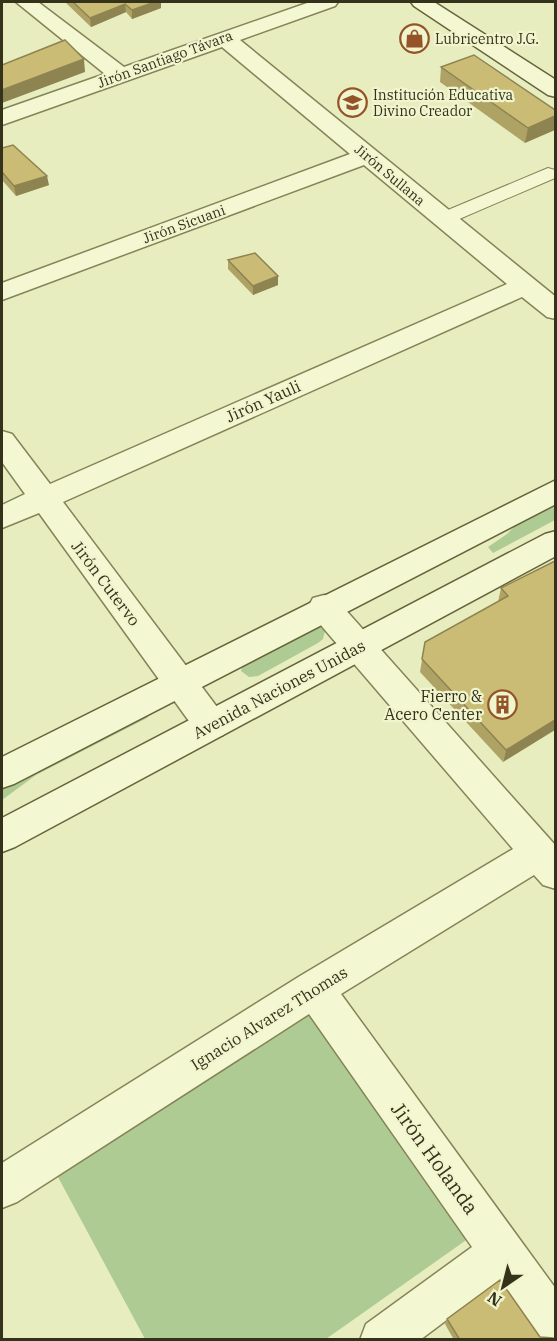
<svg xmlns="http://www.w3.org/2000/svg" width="557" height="1341" viewBox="0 0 557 1341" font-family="'IBM Plex Serif',serif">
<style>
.green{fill:#adcb93}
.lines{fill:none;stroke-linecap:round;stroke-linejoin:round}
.pedestrian-casing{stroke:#858358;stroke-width:2}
.minor-casing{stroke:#858358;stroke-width:3}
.secondary-casing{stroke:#67633b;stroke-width:3}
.pedestrian{fill:#f4f8d2;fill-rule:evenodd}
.minor{fill:#f4f8d2;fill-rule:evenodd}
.secondary{fill:#f4f8d2;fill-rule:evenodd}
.wall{fill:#afa265}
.shaded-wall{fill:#8e8452}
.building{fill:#cbbc75;stroke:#8e8452;stroke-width:1.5}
.labels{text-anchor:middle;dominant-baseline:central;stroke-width:4.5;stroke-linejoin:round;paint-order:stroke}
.far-poi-label{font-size:14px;fill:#35321c;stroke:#f0f5ce;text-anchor:start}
.far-street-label{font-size:14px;fill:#35321c;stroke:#f0f5ce}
.street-label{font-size:16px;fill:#35321c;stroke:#f0f5ce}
.poi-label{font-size:16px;fill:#35321c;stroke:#f0f5ce;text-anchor:end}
.near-street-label{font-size:20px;fill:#35321c;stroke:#f0f5ce}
</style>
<rect width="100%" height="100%" fill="#e8edbf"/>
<path class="green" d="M555 500V520L493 553 488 547 507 534 523 517Z
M317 625 325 631 323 639 318 643 258 676 249 677 241 671 243 663Z
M147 712 149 715 147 718 36 775 2 800V788Z
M311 1006 472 1236 326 1339H145L51 1164Z"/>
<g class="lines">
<defs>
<path id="pedestrian" d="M548 168 555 170V178L450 223H436L433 219 436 215Z"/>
<path id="minor" d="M16 2H38L124 67 310 2H338L335 6 240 40 556 297V319L547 317 522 297 63 502 223 715 228 725 223 735 211 739 199 735 39 513 2 528V505L25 494 2 462V431L12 434 50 484 507 284 364 165 2 300V283L350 154 222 47 2 125V110L105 74Z
M324 595 335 598 556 846V889L543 885 534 875 341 994 556 1289V1340H538L497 1282 420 1340H360L366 1324 472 1247 309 1014 17 1202 2 1208V1163L300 976 513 849 313 616 308 607 313 598Z"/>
<path id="secondary" d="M411 2H434L556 80V97L548 95 414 6Z
M556 480V504L14 784 2 788V757Z
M556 531V556L15 847 2 852V818L545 534Z"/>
</defs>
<use href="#pedestrian" class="pedestrian-casing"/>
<use href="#minor" class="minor-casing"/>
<use href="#secondary" class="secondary-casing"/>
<use href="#pedestrian" class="pedestrian"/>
<use href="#minor" class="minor"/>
<use href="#secondary" class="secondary"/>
</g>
<path class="wall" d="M65 2H155L161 8 132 19 126 12 91 27Z
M441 67 555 110 525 143 440 82Z
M2 148 49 185 16 196 2 180Z
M228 260 278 285 253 295 228 269Z
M555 561 503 762 420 672 425 642 498 602 501 588Z
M447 1319 540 1337 554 1340H454L445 1324Z"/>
<path class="shaded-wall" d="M155 2H161V8L132 19V10Z
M125 4 126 12 91 27 90 18Z
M84 59 85 72 2 103V90Z
M555 116V130L525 143 528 128Z
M47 176 49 185 16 196 14 186Z
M278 276V285L253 295V286Z
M555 720V730L503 762 506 750Z"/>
<path class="building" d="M73 2H155L132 10 125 4 90 18Z
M65 40 84 59 2 90V65Z
M474 55 555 110V116L528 128 441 67Z
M13 145 47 176 14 186 2 172V148Z
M255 253 278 276 253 286 228 260Z
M555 561V720L506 750 422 659 425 642 508 596 501 588Z
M500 1280 540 1337 553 1338 554 1340H460L447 1319Z"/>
<defs>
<symbol id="shop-ring" viewBox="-11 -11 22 22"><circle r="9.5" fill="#f0f5ce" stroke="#945428" stroke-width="1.5"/><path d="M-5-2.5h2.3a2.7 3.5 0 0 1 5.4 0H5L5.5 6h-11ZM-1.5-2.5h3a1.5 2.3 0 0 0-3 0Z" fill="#945428"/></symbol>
<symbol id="school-ring" viewBox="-11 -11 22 22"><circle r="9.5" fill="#f0f5ce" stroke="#945428" stroke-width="1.5"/><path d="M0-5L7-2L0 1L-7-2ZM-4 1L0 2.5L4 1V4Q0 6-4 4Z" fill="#945428"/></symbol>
<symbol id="building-ring" viewBox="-11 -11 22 22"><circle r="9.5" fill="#f0f5ce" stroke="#945428" stroke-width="1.5"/><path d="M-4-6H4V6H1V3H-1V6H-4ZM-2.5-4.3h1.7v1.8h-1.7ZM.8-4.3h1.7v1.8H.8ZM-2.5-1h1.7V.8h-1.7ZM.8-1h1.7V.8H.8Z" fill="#945428"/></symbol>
</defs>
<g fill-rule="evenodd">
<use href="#shop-ring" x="398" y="22" width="33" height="33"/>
<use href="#school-ring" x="336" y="86" width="33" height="33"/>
<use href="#building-ring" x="486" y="688" width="33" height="33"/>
</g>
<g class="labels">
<g class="far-poi-label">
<text x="435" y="39">Lubricentro J.G.</text>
<text x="373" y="95">Institución Educativa<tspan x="373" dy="16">Divino Creador</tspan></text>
</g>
<g class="far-street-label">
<text transform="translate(165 59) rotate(-20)">Jirón Santiago Távara</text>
<text transform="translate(390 175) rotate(40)">Jirón Sullana</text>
<text transform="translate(184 224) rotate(-20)">Jirón Sicuani</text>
</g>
<g class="street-label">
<text transform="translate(263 401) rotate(-24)">Jirón Yauli</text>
<text transform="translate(106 583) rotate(53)">Jirón Cutervo</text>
<text transform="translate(279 689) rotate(-28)">Avenida Naciones Unidas</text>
<text transform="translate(269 1018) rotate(-32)">Ignacio Alvarez Thomas</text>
</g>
<g class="poi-label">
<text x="482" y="696">Fierro &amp;<tspan x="482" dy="18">Acero Center</tspan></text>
</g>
<g class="near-street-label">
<text transform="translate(435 1158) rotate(54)">Jirón Holanda</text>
</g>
</g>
<rect width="557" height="1341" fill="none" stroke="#35321c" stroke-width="6"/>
<g transform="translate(503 1287) rotate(215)" stroke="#f0f5ce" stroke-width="4.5" paint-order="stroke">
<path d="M0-4.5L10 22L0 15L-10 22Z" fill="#35321c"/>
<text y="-9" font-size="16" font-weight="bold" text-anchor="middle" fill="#35321c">N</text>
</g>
</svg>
